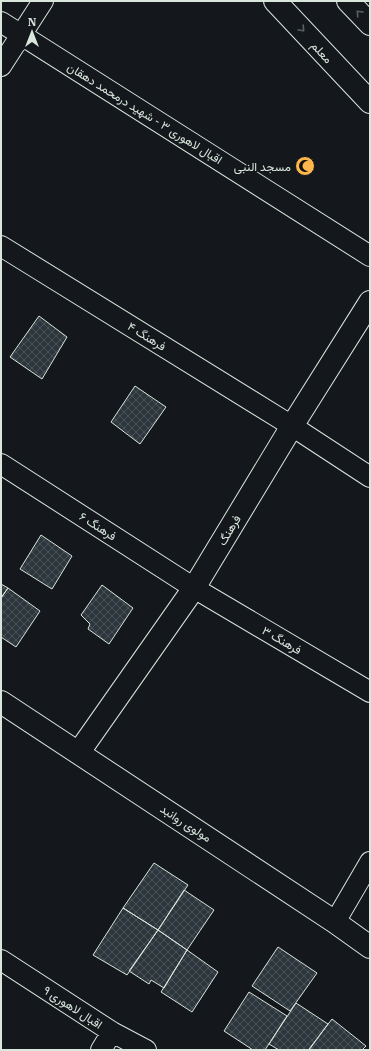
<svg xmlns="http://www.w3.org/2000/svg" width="371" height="1051" viewBox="0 0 371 1051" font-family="'IBM Plex Serif',Vazirmatn,serif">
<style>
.building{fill:url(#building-cross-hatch);stroke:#d8e6dc}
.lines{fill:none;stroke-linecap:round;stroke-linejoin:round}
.street-casing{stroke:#d8e6dc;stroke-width:22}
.secondary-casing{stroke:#d8e6dc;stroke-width:24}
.primary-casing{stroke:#d8e6dc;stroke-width:24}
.street{stroke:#14181c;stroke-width:20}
.secondary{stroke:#14181c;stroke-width:22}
.primary{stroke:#14181c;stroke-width:22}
.oneway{stroke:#59605f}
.labels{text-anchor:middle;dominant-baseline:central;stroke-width:3;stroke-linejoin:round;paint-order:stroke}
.street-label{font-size:12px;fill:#d8e6dc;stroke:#14181c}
.poi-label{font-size:12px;fill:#d8e6dc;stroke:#14181c;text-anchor:end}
</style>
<defs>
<pattern id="building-cross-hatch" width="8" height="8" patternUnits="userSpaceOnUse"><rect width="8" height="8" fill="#2c363c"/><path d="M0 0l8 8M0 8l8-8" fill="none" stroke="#4a5358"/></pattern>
</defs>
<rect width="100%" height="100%" fill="#14181c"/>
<path class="building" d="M39 316 67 337 42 379 10 357Z
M135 386 166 407 140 444 111 422Z
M41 535 72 556 52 589 20 569Z
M1 584 8 588 1 598Z
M102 585 133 608 109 644 88 629 90 624 81 615Z
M8 588 40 611 16 647 1 637V598Z
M154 863 188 885 158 930 123 908Z
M184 890 214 910 187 950 158 930Z
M123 908 158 930 127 975 93 955Z
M158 930 187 950 164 988 151 980 149 984 129 971Z
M278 947 317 973 290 1011 252 986Z
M187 950 218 972 192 1012 161 992Z
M249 992 287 1016 265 1050H253L224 1031Z
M296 1003 328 1024 309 1050H279L269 1044Z
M332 1019 366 1046 362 1050H311L309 1049Z"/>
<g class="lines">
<defs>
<path id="street" d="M1 22 370 256
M1 66 43 1
M1 246 292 426 370 477
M1 464 194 588 370 692
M335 922 370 862
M1 960 112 1032 146 1050
M101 1050 112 1032"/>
<path id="secondary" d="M1 702 335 922 370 947
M79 752 194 588 292 426 370 302"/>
<path id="primary" d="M275 1 370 102
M348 1 370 24"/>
</defs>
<use href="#street" class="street-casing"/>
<use href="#secondary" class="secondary-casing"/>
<use href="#primary" class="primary-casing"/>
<use href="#street" class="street"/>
<use href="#secondary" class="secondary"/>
<use href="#primary" class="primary"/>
</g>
<defs><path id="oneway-chevron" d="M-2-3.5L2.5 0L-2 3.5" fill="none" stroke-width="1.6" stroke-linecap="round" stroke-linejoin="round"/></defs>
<g class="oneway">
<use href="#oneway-chevron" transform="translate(359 13) rotate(-133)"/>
<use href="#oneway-chevron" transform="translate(302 29) rotate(47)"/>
</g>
<defs>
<symbol id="mosque-disc" viewBox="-11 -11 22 22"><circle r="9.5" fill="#ffb74d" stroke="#14181c"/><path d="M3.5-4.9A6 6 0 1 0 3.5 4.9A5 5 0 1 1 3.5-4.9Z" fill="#111"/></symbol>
</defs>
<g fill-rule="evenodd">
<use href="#mosque-disc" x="294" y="155" width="22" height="22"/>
</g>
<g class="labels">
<g class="street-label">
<text transform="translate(322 52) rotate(47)">معلم</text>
<text transform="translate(145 113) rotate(32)">اقبال لاهوری ۳ - شهید درمحمد دهقان</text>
<text transform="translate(147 336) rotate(32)">فرهنگ ۴</text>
<text transform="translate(98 526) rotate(33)">فرهنگ ۶</text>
<text transform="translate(229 530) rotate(-59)">فرهنگ</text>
<text transform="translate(282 640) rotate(30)">فرهنگ ۳</text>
<text transform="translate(186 823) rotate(33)">مولوی روانبد</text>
<text transform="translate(73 1007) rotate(33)">اقبال لاهوری ۹</text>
</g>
<g class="poi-label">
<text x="291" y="166">مسجد النبی</text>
</g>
</g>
<rect width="371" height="1051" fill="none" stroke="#d8e6dc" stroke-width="4"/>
<g transform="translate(32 32)" stroke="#14181c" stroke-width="3" paint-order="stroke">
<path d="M0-3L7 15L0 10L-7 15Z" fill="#d8e6dc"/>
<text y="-6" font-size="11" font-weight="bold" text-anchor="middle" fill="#d8e6dc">N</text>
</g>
</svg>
